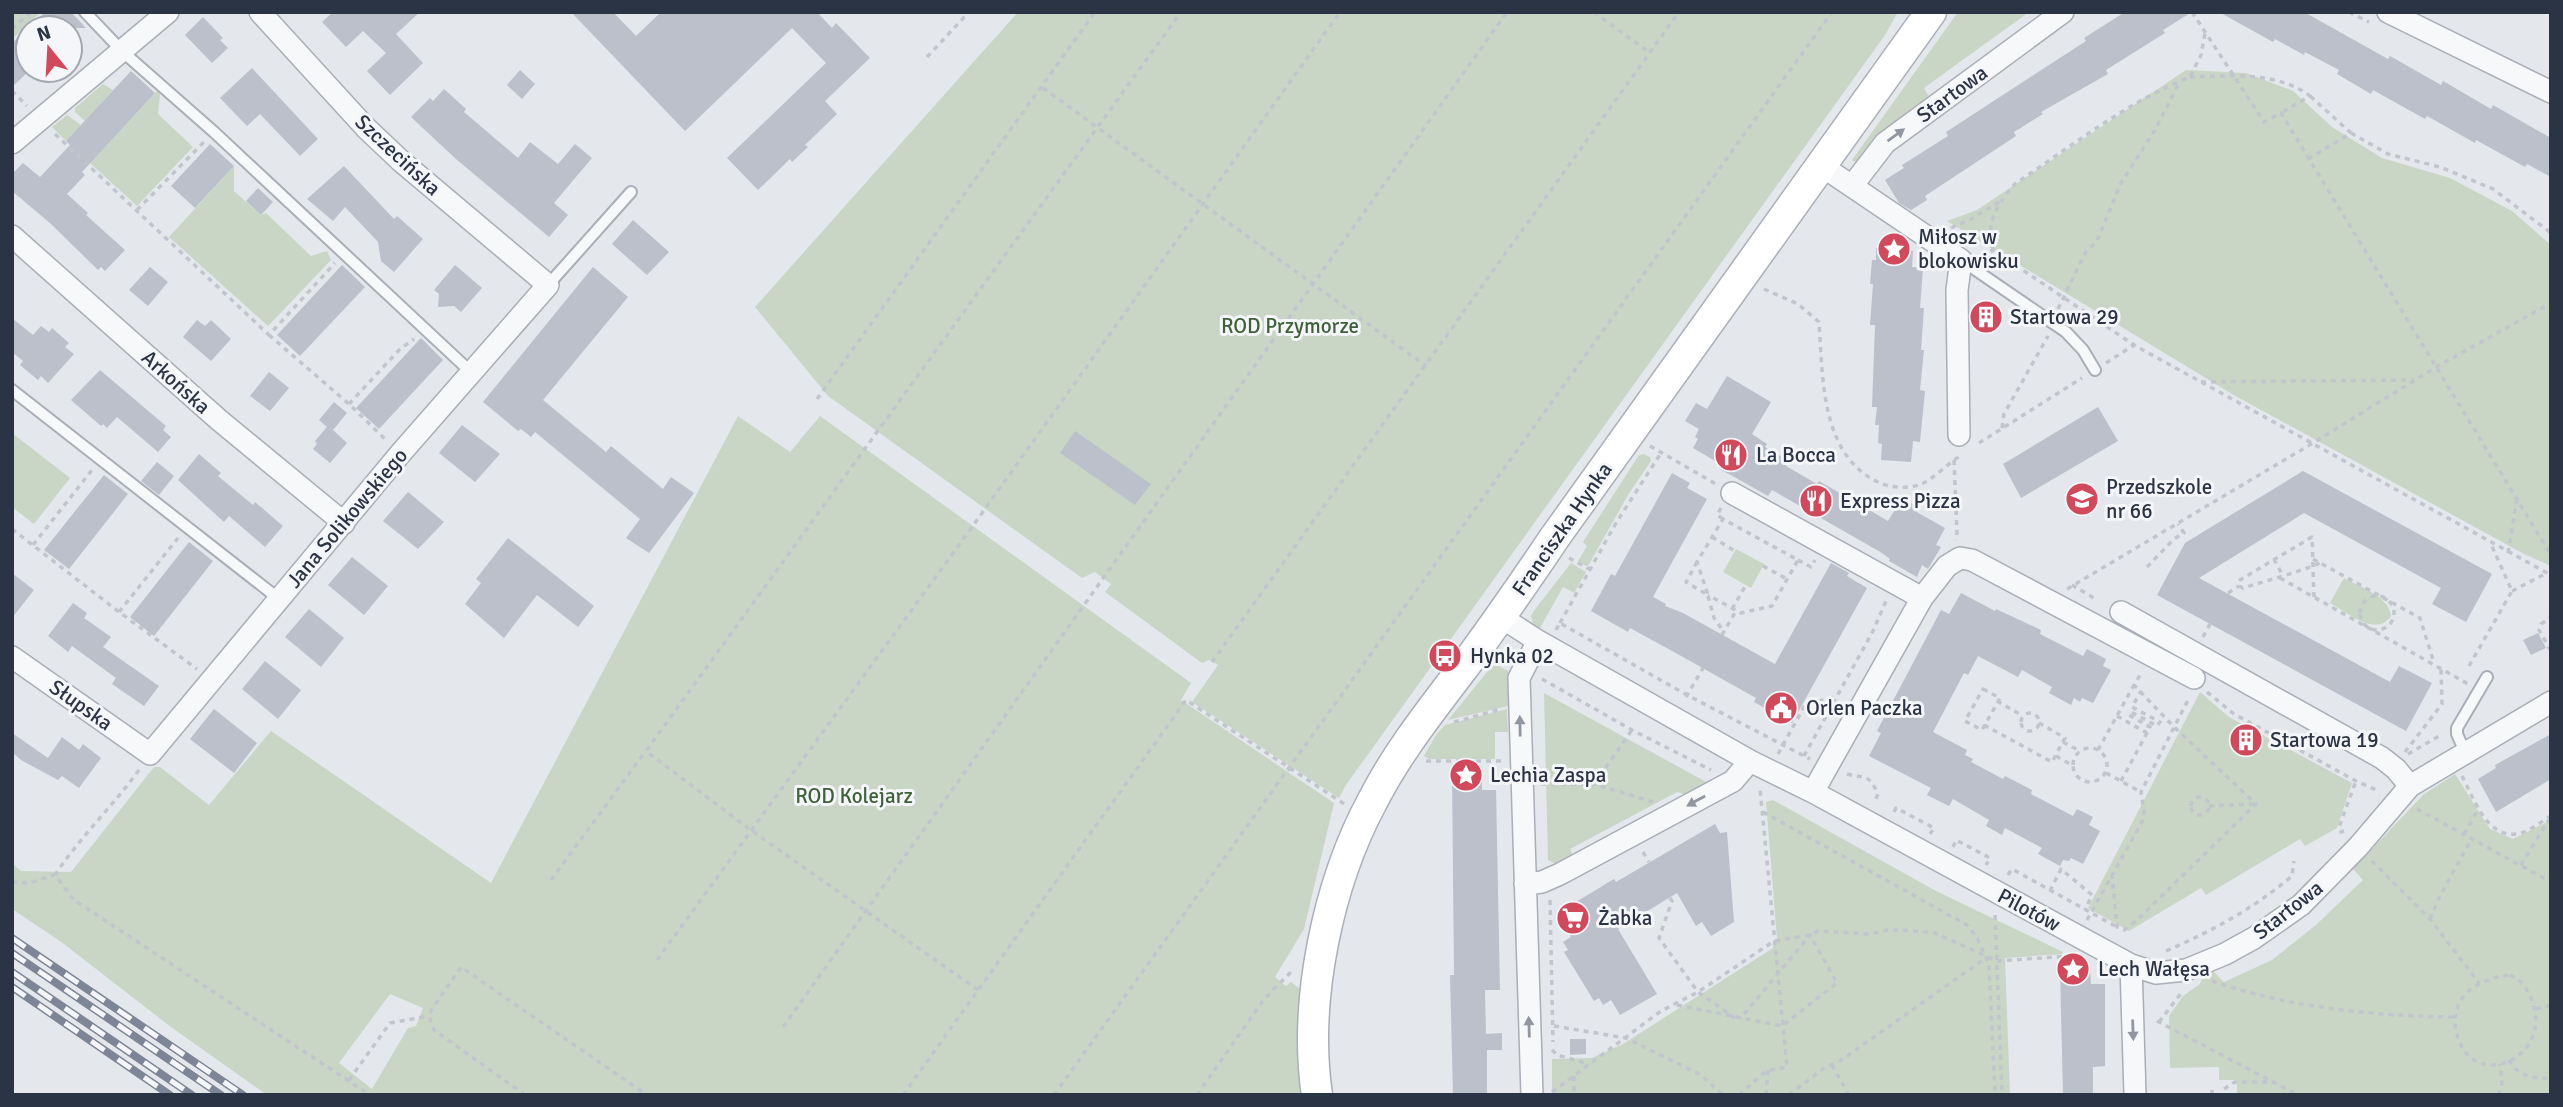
<svg xmlns="http://www.w3.org/2000/svg" width="2563" height="1107" viewBox="0 0 2563 1107" font-family="Signika,sans-serif">
<style>
.green{fill:#c9d6c5;fill-rule:evenodd}
.building{fill:#bbc0ca}
.lines{fill:none;stroke-linecap:round;stroke-linejoin:round}
.lane-casing{stroke:#a9aeb7;stroke-width:14}
.street-casing{stroke:#a9aeb7;stroke-width:24}
.secondary-casing{stroke:#a9aeb7;stroke-width:33}
.path{stroke:#c2c5cb;stroke-width:3.5;stroke-dasharray:5 5;stroke-linecap:butt}
.lane{stroke:#f7f8fa;stroke-width:10}
.street{stroke:#f7f8fa;stroke-width:21}
.secondary{stroke:#fff;stroke-width:30}
.rail-casing{stroke:#7d8696;stroke-width:8}
.rail{stroke:#f4f6f9;stroke-width:5;stroke-dasharray:16;stroke-linecap:butt}
.oneway{fill:#9196a0}
.labels{text-anchor:middle;dominant-baseline:central;stroke-width:6;stroke-linejoin:round;paint-order:stroke}
.street-label{font-size:21px;fill:#2b3445;stroke:#f4f6f9}
.poi-label{font-size:21px;fill:#2b3445;stroke:#f4f6f9;text-anchor:start}
.park-label{font-size:21px;fill:#3f6138;stroke:#f4f6f9}
</style>
<rect width="100%" height="100%" fill="#e4e7ec"/>
<path class="green" d="M12 12H41L12 39Z
M1018 12H1898L1885 35 1346 785 1339 798 1192 702 1218 665 1209 660 1202 663 1105 592 1111 584 1095 572 1082 578 828 396 755 307Z
M1958 12H2029L1924 88 1930 99 1860 165 1852 160Z
M2186 70 2246 73 2293 91 2332 127 2382 158 2450 178 2512 211 2551 245V566L2524 554 2232 394 1947 221 1977 210Z
M103 84 113 90 85 121 75 112V108Z
M158 90 160 95 158 114 193 147 137 206 90 163Z
M67 115 81 125 66 141 52 127Z
M234 166V191L261 215 266 213 311 256 327 251 331 260 268 326 169 237Z
M738 416 790 452 820 416 1191 683 1181 700 1334 803 1304 929 1275 977 1286 986 1291 982 1304 992V1095H267L171 1027 60 941 12 909V863L21 871 71 872 154 767H160L209 805 271 731 491 883ZM390 994 423 1008 416 1026 408 1028 372 1089 339 1063Z
M12 433 70 478 34 524 12 507Z
M1643 454 1650 457 1651 461 1628 495 1588 566H1586L1578 561 1587 546 1583 542 1639 455Z
M1736 549 1764 564 1751 588 1723 572Z
M1571 563 1586 572 1574 593 1563 587 1540 628 1533 624 1531 616 1533 612Z
M2344 578C2360 587 2389 596 2391 616 2376 638 2347 612 2330 603Z
M1497 665 1508 671V706L1448 720 1492 666Z
M2200 692 2229 717 2352 783 2337 828 2305 846 2300 839 2206 895 2201 888 2129 931 2088 908Z
M1544 693 1708 783 1686 795 1677 792 1570 849 1573 856 1558 865 1548 860Z
M1507 709 1508 732H1495V759H1429L1424 756 1436 735 1445 725Z
M2455 774 2490 829 2513 839 2551 820V1095H2237V1080H2219V1067L2170 1068 2169 1016 2183 996 2200 984 2204 973 2213 971 2224 982 2272 960 2316 925 2363 880 2353 869 2423 795Z
M1773 800 1936 891 2063 952 2062 954 2005 958 2010 1095H1633L1622 1093 1621 1095H1552V1059L1592 1058 1623 1044 1773 948V942L1777 939 1766 802Z"/>
<path class="building" d="M45 12H71L86 28H28Z
M333 12H420L396 34 423 63 390 95 367 71 386 53 363 31 346 47 322 22Z
M571 12H613L636 36 661 12H817L832 28 836 23 870 58 825 101 837 114 805 145 808 147 792 162 790 159 758 190 727 158 826 63 792 28 685 131Z
M2125 12H2192L2163 30 2165 33 2106 70 2108 74 2041 112 2043 114 2014 132 2016 136 1925 196 1927 200 1911 210 1899 203 1885 180 1904 168 1902 165 1948 136 1946 132 2086 41 2084 38Z
M2219 12H2304L2388 59 2390 56 2441 85 2443 81 2491 109 2493 105 2551 138V177L2527 164 2525 167 2476 140 2475 143 2427 116 2425 119 2373 90 2371 94 2337 74 2339 70 2305 52 2304 55 2275 39 2273 42Z
M203 17 223 38 220 40 228 48 212 63 185 35Z
M28 28V72L12 87V43Z
M252 68 318 139 300 156 260 114 247 126 220 98Z
M520 70 535 84 522 99 507 85Z
M131 71 155 93 82 172 85 175 67 194 88 213 86 215 125 250 105 271 101 267 98 270 51 224 12 191V174L23 163 40 177 70 145 66 141Z
M444 89 466 109 464 112 518 158 530 142 558 164 575 144 592 158 554 203 568 215 549 237 456 159 411 117 430 98 433 101Z
M210 144 234 166 195 208 171 186Z
M344 166 394 219 397 216 423 239 394 272 381 261 378 242 345 207 333 221 307 199Z
M258 188 273 202 261 215 246 201Z
M633 220 669 252 647 275 612 244Z
M1876 248 1913 251 1912 267 1923 268 1920 308H1924L1921 350H1924L1920 390 1925 391 1920 442 1913 441 1911 462 1881 460 1882 444 1878 443 1879 425H1875L1877 407H1872L1875 325H1870L1873 284H1870L1872 260H1876Z
M342 265 365 287 300 356 277 335Z
M455 265 482 288 461 312 454 306 438 307 439 294 434 290Z
M150 267 168 282 148 306 129 290Z
M593 267 628 297 543 400 606 452 611 446 663 489 671 477 694 493 649 553 626 538 640 519 535 432 531 437 521 429 518 431 483 402Z
M1988 305 1998 319 1983 328 1974 315Z
M12 318 33 335 41 326 49 332 52 328 69 343 65 347 74 354 48 383 41 376 38 380 20 365 23 361 12 352Z
M197 320 205 326 211 320 231 339 211 361 183 337Z
M421 338 443 360 379 429 356 408Z
M100 370 166 426 163 430 171 437 158 452 117 417 107 428 103 424 101 426 71 400Z
M269 372 289 388 270 411 250 396Z
M1727 376 1771 402 1752 434 1767 444 1765 447 1789 461 1786 466 1817 484 1819 481 1888 521 1902 498 1915 505 1913 510 1945 528 1936 545 1941 547 1928 569 1922 565 1917 577 1889 561 1890 559 1882 553 1772 490 1768 496 1745 483 1720 469 1722 465 1693 448 1698 439 1695 437 1699 429 1685 421 1696 403 1707 409Z
M334 402 347 413 333 430 347 443 330 463 313 449 317 444 315 441 327 427 319 420Z
M2098 407 2118 441 2021 498 2003 464Z
M462 425 500 454 475 482 439 453Z
M1075 431 1151 484 1135 505 1060 453Z
M199 454 221 473 218 476 253 505 255 502 283 526 265 547 229 516 224 522 178 480Z
M157 462 174 476 159 495 141 481Z
M2303 471 2492 574 2466 622 2432 604 2441 588 2304 513 2199 578 2390 682 2399 666 2432 683 2406 731 2157 595 2185 543Z
M1672 473 1690 483 1687 488 1707 499 1653 597 1666 604 1665 606 1683 613 1775 664 1831 563 1849 573 1847 576 1867 588 1792 723 1754 702 1756 698 1674 652 1630 628 1628 632 1591 611 1611 574 1615 576Z
M104 475 128 494 69 569 44 550Z
M408 492 444 522 418 549 383 521Z
M508 538 594 606 578 627 537 595 504 638 465 604 481 583 476 579Z
M189 542 213 561 154 636 130 617Z
M352 557 388 586 364 615 328 585Z
M12 573 34 590 12 618Z
M1961 593 1995 611 1996 609 2041 630 2040 634 2083 656 2087 649 2106 659 2103 666 2111 670 2093 703 2082 698 2080 702 2074 698 2071 705 2049 693 2052 687 2022 670 2018 677 1978 656 1968 675 1964 673 1933 732 1967 750 1965 755 1973 759 1971 762 2003 779 2005 776 2032 790 2031 794 2073 816 2077 809 2093 817 2089 825 2100 831 2083 864 2071 858 2069 861 2063 860 2060 866 2038 854 2042 848 2005 828 2002 835 1986 826 1989 820 1953 799 1949 806 1927 795 1931 788 1869 756 1881 733 1877 731 1941 610 1949 614Z
M73 603 87 613 84 618 111 637 103 647 159 686 144 706 112 684 116 678 72 646 68 652 48 636Z
M309 609 344 638 321 667 285 637Z
M2538 633 2546 648 2531 655 2523 640Z
M265 661 301 690 278 719 242 689Z
M214 709 257 743 234 773 190 739Z
M12 733 48 758 62 737 79 750 83 744 101 758 79 788 62 776 58 780 21 760 12 752Z
M2551 734V779L2496 812 2478 779 2496 768 2495 765Z
M1452 775H1482V790H1496L1500 990H1485L1486 1034 1502 1033V1050H1487V1095H1453L1450 975H1454Z
M1715 824 1720 833 1727 832 1734 922 1711 936 1702 922 1696 926 1677 893 1618 929 1657 994 1620 1015 1611 1000 1603 1005 1599 998 1594 1001 1564 952 1568 950 1563 942 1571 937 1561 920 1565 918 1561 911 1614 879 1616 882Z
M2060 969H2090L2091 984H2105V1066L2093 1067V1095H2063Z
M1570 1039H1586V1054L1570 1055Z"/>
<g class="lines">
<defs>
<path id="lane" d="M85 12 123 52 214 132 472 373
M1961 260 2066 332 2083 350 2095 370
M548 285 631 192
M12 390 279 599
M2465 752 2457 734V728L2487 677"/>
<path id="street" d="M2388 12 2551 92
M12 143 168 12
M1822 166 1961 260 1957 290 1959 435
M1852 186 1885 143 2063 12
M12 236 219 420 344 523
M1732 493 1922 598 1813 792
M1922 598 1947 566 1960 558 1972 560 2194 678
M2121 612 2382 758 2396 769 2410 786
M1501 617 1538 641 1750 761 1813 792 2131 965 2156 973 2186 970 2225 954 2254 938 2301 905 2358 847 2410 786 2551 702
M12 657 150 754 400 454 548 285 402 162 366 128 260 12
M1525 884 1542 882 1560 874 1733 781 1750 761
M2131 965 2135 1095
M1532 1095 1519 678 1538 641"/>
<path id="secondary" d="M1317 1095C1303 1001 1328 883 1373 800 1398 751 1433 708 1466 664 1497 622 1526 580 1555 537L1931 12"/>
</defs>
<use href="#lane" class="lane-casing"/>
<use href="#street" class="street-casing"/>
<use href="#secondary" class="secondary-casing"/>
<path class="path" d="M1594 12 1650 53
M2192 12 2264 122 2281 113 2551 555
M2349 12 2369 22
M12 29 31 12
M927 57 969 12
M2190 77C2230 76 2277 71 2310 96L2281 113
M1043 88 1426 366
M12 91 27 106
M2351 133 2388 154 2440 167 2493 189 2551 233
M55 134 269 335 335 263
M2308 159 2351 133 2310 96
M137 210 204 142
M1951 228 1971 219 1999 202
M1993 250C1984 224 1999 201 2016 183 2072 146 2127 102 2190 77L2201 55 2205 33
M1982 257 1993 250 2134 345 2551 575
M1764 289 1798 304 1819 322C1823 378 1820 456 1880 483 1891 488 1910 489 1922 484 1935 477 1948 464 1961 455
M2058 309 2085 253 2097 241 2121 183 2155 130 2180 81
M269 335 349 404 387 441
M2106 363 2134 345
M2201 382 2414 380
M817 399 1095 12
M349 404 400 349 414 339
M2002 428 2004 414 2048 336
M1979 443 2082 378
M1650 446 1716 484
M1954 460 1957 533 1955 540
M1721 508 1717 515 1723 519
M12 529 119 612 197 669
M1712 537 1735 551
M33 545 92 470
M2508 553 2517 499
M1569 558 1591 570
M2274 559 2283 576
M2313 559 2420 618 2434 663
M1798 560 1811 567 1815 560
M1697 562 1686 582 1708 595 1697 562 1723 519 1798 560 1772 606 1741 613 1708 595
M1763 566 1787 579
M2147 567 2174 539 2184 533 2178 524
M2280 578 2468 684
M2072 585 2094 598
M2067 589 2313 443 2438 366 2551 303
M2512 591 2547 573
M2228 593 2239 586
M1708 596 1714 618 1724 632
M2360 613a17 17 0 1 1 34 0a17 17 0 1 1-34 0Z
M2314 597C2313 577 2313 557 2312 537L2240 580 2239 586 2243 588C2269 580 2296 573 2320 563
M1732 609 1746 585
M119 612 178 538
M2551 614 2550 618 2541 624 2539 630 2551 651
M1560 623 1616 523 1661 453
M1556 630 1560 623 1687 695 1810 759
M1722 635 1736 611
M2203 637 2210 624
M1212 662 1679 12
M2469 666 2512 591 2491 544
M1542 679 1632 730 1711 770
M1983 689 2000 698 1982 730 1965 721Z
M2207 692 2234 714 2356 781 2379 791
M1686 697 1703 668
M1997 701 2023 716
M2021 722a9 9 0 1 1 18 0a9 9 0 1 1-18 0Z
M2117 716 2147 733 2150 727 2129 715 2131 712 2157 726 2160 722 2132 707 2141 691
M1454 722 1501 709
M1984 725 2052 762 2065 738 2039 723
M2063 742 2080 751
M2073 765a17 17 0 1 1 34 0a17 17 0 1 1-34 0Z
M2098 750 2134 685
M2405 752 2442 704 2441 669
M1778 754 1805 705 1837 696
M2408 754 2441 735
M1804 756 1873 631 1886 601
M2056 756 2072 765
M1426 761H1502
M139 770C113 806 80 837 55 875L74 900 370 1095
M2106 773 2141 792
M1847 774C1866 779 1868 773 1878 794L1874 803
M2462 776C2473 796 2486 838 2516 834 2528 833 2540 822 2551 816
M2121 781 2147 733
M1541 784H1594L1653 802
M1594 784 1632 730
M2191 806a9 9 0 1 1 18 0a9 9 0 1 1-18 0Z
M2209 806 2256 804
M2417 809 2551 882
M1763 812 1967 925 1976 936 1989 964 1995 1095
M1894 812 1896 808 1934 828 1930 834
M2344 831 2341 832 2339 827 2356 781
M2464 834 2479 808
M1953 847 1956 840 1990 858 1986 865
M1643 852 1649 862
M2372 861 2430 919 2479 983
M2521 865 2550 818
M2112 874 2117 927 2124 930 2135 922 2256 804 2174 727 2134 685 2142 672
M2008 875 2012 869 2117 927
M551 880 645 752
M12 882 29 883 54 875
M2050 891 2061 869 2092 895 2085 910
M1670 898 1672 901 1659 938 1698 992 1735 1018
M1550 900 1553 1042
M1995 915 2002 1095
M2430 919 2440 896 2472 838
M2087 920 2142 822 2144 811 2141 792 2189 698
M2166 951C2212 931 2253 909 2292 876L2294 861
M657 960 972 527 1340 12
M2510 975C2521 980 2526 987 2531 998 2555 1055 2481 1090 2460 1043 2443 1003 2472 979 2510 975Z
M2212 981C2290 1008 2373 1016 2455 1017
M978 990 752 831 646 751 1181 12
M1677 1005 1782 1026 1837 983 1810 935 1740 1019
M2536 1009 2551 1005
M2157 1021 2298 1095
M2159 1022 2182 992
M1554 1026 1626 1038 1701 1075 1723 1095
M783 1027 1507 12
M1552 1050 1557 1055 1589 1064
M2509 1060C2517 1076 2534 1079 2551 1078
M1832 1065 1849 1095
M1574 1076V1095
M349 1080 390 1023 429 1016
M2224 1089 2235 1082H2272
M1552 1092 1661 1011 1698 992 1774 941 1810 935 1818 931 1870 934 1888 930H1903L1935 933 1997 961 2070 956
M525 1095 434 1030 429 1016 432 1009 461 967 647 1095
M903 1095 1186 700 1346 805
M1054 1095 1832 12
M1197 1095 1264 999 1294 969
M1739 1095 1766 1071 1787 1067 1760 789
M1766 1095 1768 1070
M1789 1095 1823 1069 1843 1059 1987 957
M2212 1095V1089
M2498 1095 2502 1084 2500 1064"/>
<use href="#lane" class="lane"/>
<use href="#street" class="street"/>
<use href="#secondary" class="secondary"/>
<defs>
<path id="rail" d="M12 938 243 1095
M12 953 221 1095
M12 972 192 1095
M12 987 170 1095"/>
</defs>
<use href="#rail" class="rail-casing"/>
<use href="#rail" class="rail"/>
</g>
<defs><path id="oneway-solid" d="M-6-.8H1V-3.2L6.5 0L1 3.2V.8H-6Z" transform="scale(1.75)"/></defs>
<g class="oneway">
<use href="#oneway-solid" transform="translate(1896 135) rotate(-36)"/>
<use href="#oneway-solid" transform="translate(1520 726) rotate(-91)"/>
<use href="#oneway-solid" transform="translate(1696 801) rotate(151)"/>
<use href="#oneway-solid" transform="translate(1529 1027) rotate(-92)"/>
<use href="#oneway-solid" transform="translate(2133 1030) rotate(88)"/>
</g>
<defs>
<symbol id="sight-disc" viewBox="-11 -11 22 22"><circle r="9.5" fill="#d1495b" stroke="#f4f6f9"/><path d="M0-6L1.8-2.2L6-1.7L2.9 1.2L3.7 5.4L0 3.3L-3.7 5.4L-2.9 1.2L-6-1.7L-1.8-2.2Z" fill="#fff"/></symbol>
<symbol id="building-disc" viewBox="-11 -11 22 22"><circle r="9.5" fill="#d1495b" stroke="#f4f6f9"/><path d="M-4-6H4V6H1V3H-1V6H-4ZM-2.5-4.3h1.7v1.8h-1.7ZM.8-4.3h1.7v1.8H.8ZM-2.5-1h1.7V.8h-1.7ZM.8-1h1.7V.8H.8Z" fill="#fff"/></symbol>
<symbol id="restaurant-disc" viewBox="-11 -11 22 22"><circle r="9.5" fill="#d1495b" stroke="#f4f6f9"/><path d="M-5-6h1v4h1v-4h1v4h1v-4h1v5L-1.5 .5V6h-2V.5L-5-1ZM5-6V6H3V1.5H1.5Q1.5-4 5-6Z" fill="#fff"/></symbol>
<symbol id="school-disc" viewBox="-11 -11 22 22"><circle r="9.5" fill="#d1495b" stroke="#f4f6f9"/><path d="M0-5L7-2L0 1L-7-2ZM-4 1L0 2.5L4 1V4Q0 6-4 4Z" fill="#fff"/></symbol>
<symbol id="bus-disc" viewBox="-11 -11 22 22"><circle r="9.5" fill="#d1495b" stroke="#f4f6f9"/><path d="M-5-6H5V4H4V6H2V4H-2V6H-4V4H-5ZM-3.5-4V0h7V-4ZM-3.5 1.2v1.5H-2V1.2ZM2 1.2v1.5H3.5V1.2Z" fill="#fff"/></symbol>
<symbol id="civic-disc" viewBox="-11 -11 22 22"><circle r="9.5" fill="#d1495b" stroke="#f4f6f9"/><path d="M-.6-6.5H3V-4.5H.6V-3L4-1V1h2V6H-6V1h2V-1L-.6-3ZM-1.2 2.5V6h2.4V2.5Z" fill="#fff"/></symbol>
<symbol id="supermarket-disc" viewBox="-11 -11 22 22"><circle r="9.5" fill="#d1495b" stroke="#f4f6f9"/><path d="M-6-5.5h2.5l.6 2H6L4.5 2H-2.5L-4.4-4H-6ZM-1.5 3.2a1.3 1.3 0 1 0 .1 0ZM3 3.2a1.3 1.3 0 1 0 .1 0Z" fill="#fff"/></symbol>
</defs>
<g fill-rule="evenodd">
<use href="#sight-disc" x="1875" y="230" width="38" height="38"/>
<use href="#building-disc" x="1967" y="298" width="38" height="38"/>
<use href="#restaurant-disc" x="1712" y="436" width="38" height="38"/>
<use href="#school-disc" x="2063" y="480" width="38" height="38"/>
<use href="#restaurant-disc" x="1797" y="482" width="38" height="38"/>
<use href="#bus-disc" x="1426" y="637" width="38" height="38"/>
<use href="#civic-disc" x="1762" y="689" width="38" height="38"/>
<use href="#building-disc" x="2227" y="721" width="38" height="38"/>
<use href="#sight-disc" x="1447" y="756" width="38" height="38"/>
<use href="#supermarket-disc" x="1554" y="899" width="38" height="38"/>
<use href="#sight-disc" x="2054" y="950" width="38" height="38"/>
</g>
<g class="labels">
<g class="street-label">
<text transform="translate(1952 94) rotate(-36)">Startowa</text>
<text transform="translate(398 155) rotate(43)">Szczecińska</text>
<text transform="translate(176 382) rotate(42)">Arkońska</text>
<text transform="translate(347 518) rotate(-50)">Jana Solikowskiego</text>
<text transform="translate(1562 529) rotate(-55)">Franciszka Hynka</text>
<text transform="translate(81 705) rotate(35)">Słupska</text>
<text transform="translate(2029 910) rotate(28)">Pilotów</text>
<text transform="translate(2288 910) rotate(-38)">Startowa</text>
</g>
<g class="poi-label">
<text x="1918" y="237">Miłosz w<tspan x="1918" dy="24">blokowisku</tspan></text>
<text x="2010" y="317">Startowa 29</text>
<text x="1756" y="455">La Bocca</text>
<text x="2106" y="487">Przedszkole<tspan x="2106" dy="24">nr 66</tspan></text>
<text x="1840" y="501">Express Pizza</text>
<text x="1470" y="656">Hynka 02</text>
<text x="1806" y="708">Orlen Paczka</text>
<text x="2270" y="740">Startowa 19</text>
<text x="1490" y="775">Lechia Zaspa</text>
<text x="1598" y="918">Żabka</text>
<text x="2098" y="969">Lech Wałęsa</text>
</g>
<g class="park-label">
<text x="1290" y="326">ROD Przymorze</text>
<text x="854" y="796">ROD Kolejarz</text>
</g>
</g>
<rect width="2563" height="1107" fill="none" stroke="#2b3445" stroke-width="28"/>
<g transform="translate(49 49) rotate(342)"><circle r="33" fill="#f4f6f9" stroke="#a4a8b1" stroke-width="2"/>
<path d="M0-5L12 26L0 18L-12 26Z" fill="#d1495b"/>
<text y="-10" font-size="19" font-weight="bold" text-anchor="middle" fill="#2b3445">N</text>
</g>
</svg>
